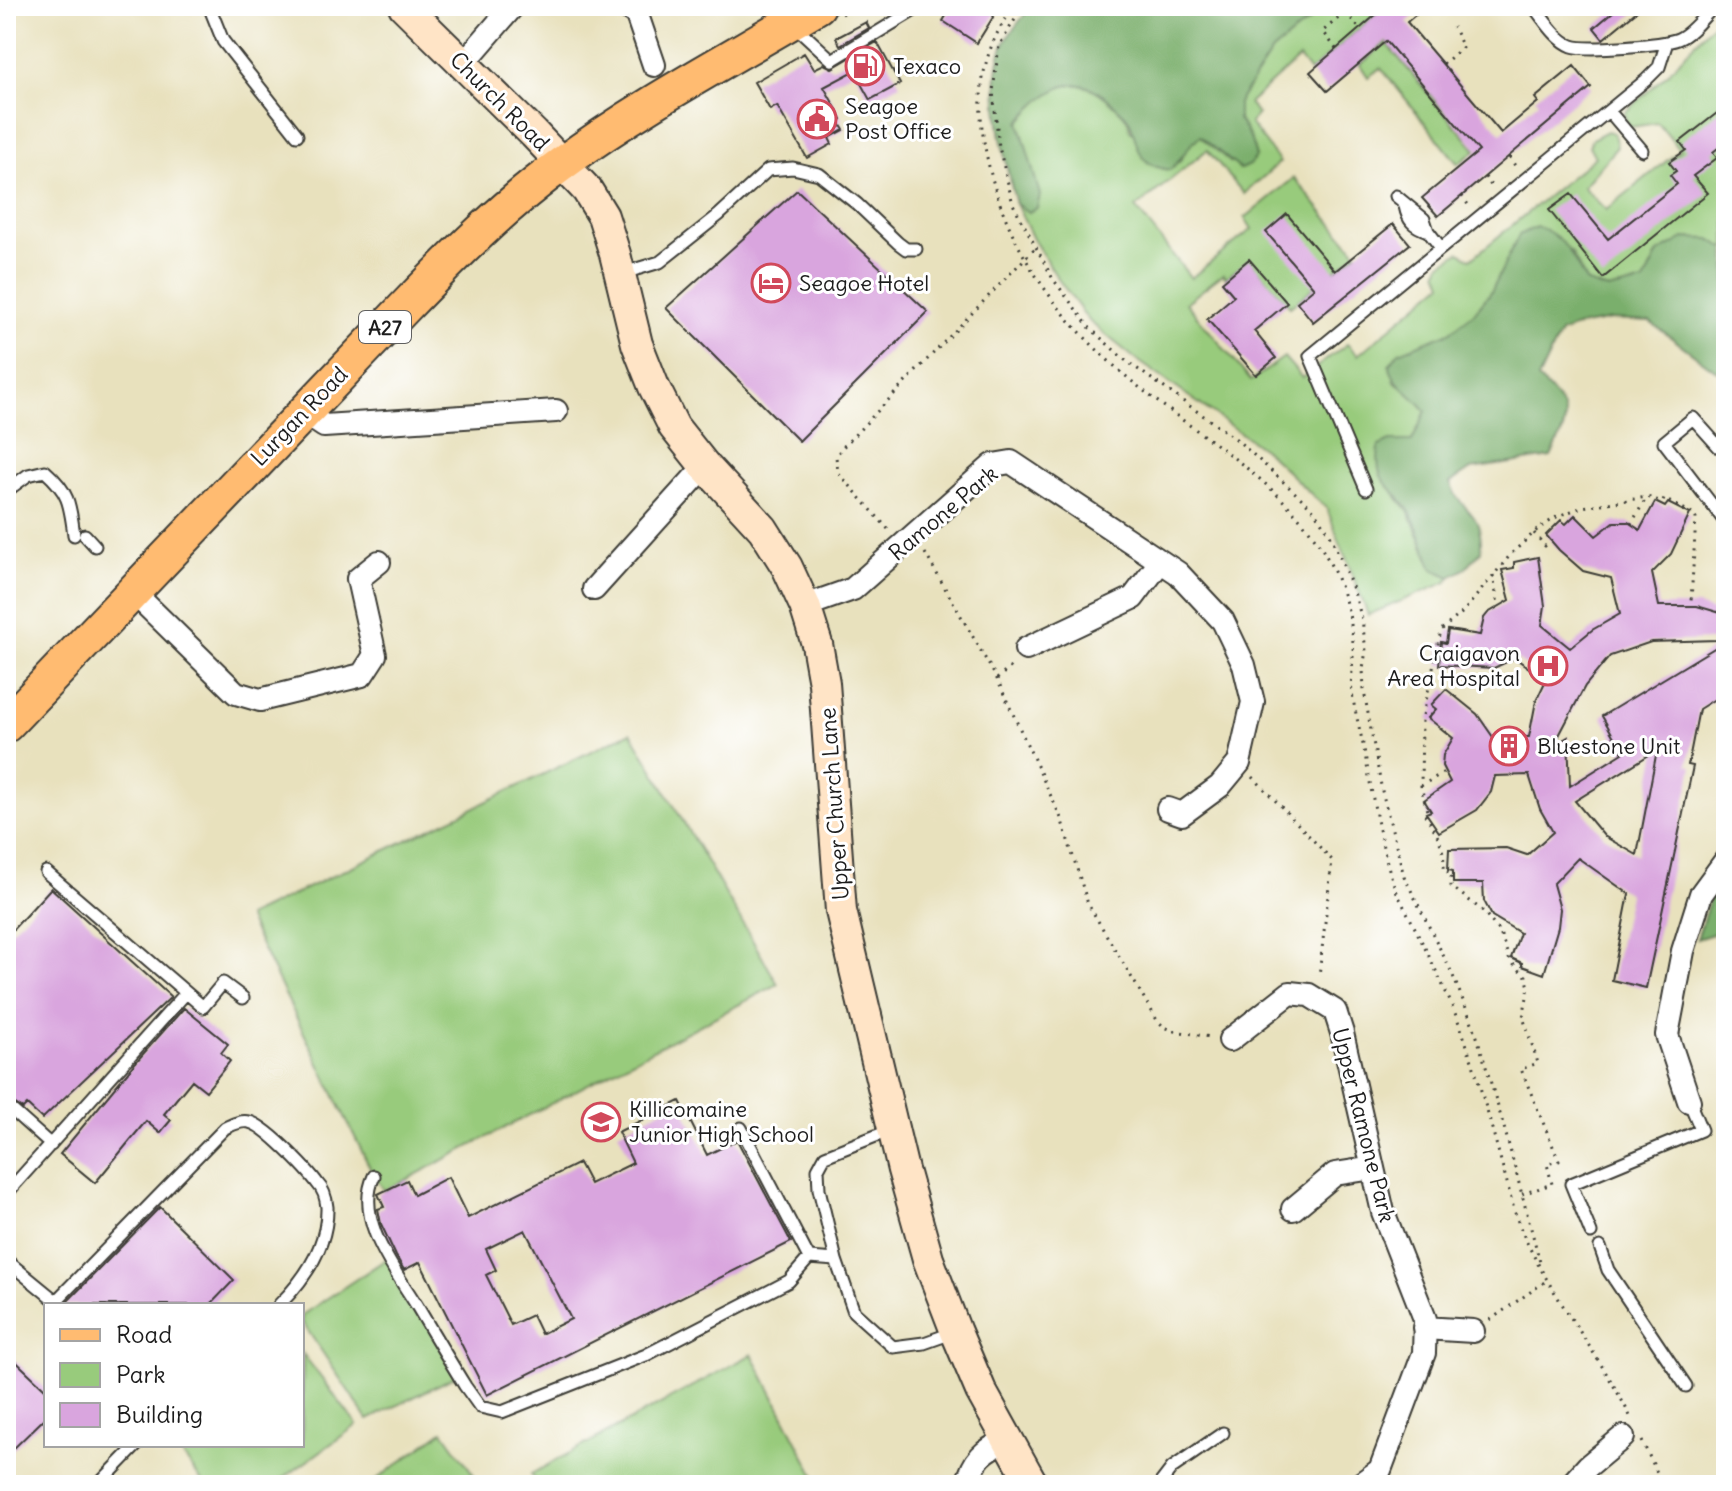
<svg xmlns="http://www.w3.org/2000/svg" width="1732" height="1491" viewBox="0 0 1732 1491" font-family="Delius,sans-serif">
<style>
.green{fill:#98cb7c;stroke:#5a744c;stroke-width:2}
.forest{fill:#7aaf6c;stroke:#4b6644;stroke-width:2}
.building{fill:#d9a5de;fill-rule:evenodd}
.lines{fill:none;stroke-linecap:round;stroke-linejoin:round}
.lane-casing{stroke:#3b3a34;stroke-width:15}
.street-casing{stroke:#3b3a34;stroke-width:26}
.secondary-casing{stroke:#3b3a34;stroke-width:34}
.primary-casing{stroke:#3b3a34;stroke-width:38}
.path{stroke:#3b3a34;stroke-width:3;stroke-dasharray:2 6;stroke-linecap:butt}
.lane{stroke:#fff;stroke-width:11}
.street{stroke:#fff;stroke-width:22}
.secondary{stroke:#ffe4c6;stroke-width:30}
.primary{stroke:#ffbb71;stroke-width:34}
.labels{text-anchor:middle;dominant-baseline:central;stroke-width:6;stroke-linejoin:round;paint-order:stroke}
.shield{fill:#fff;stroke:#606060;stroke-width:2}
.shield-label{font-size:20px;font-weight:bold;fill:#1c1c1c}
.poi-label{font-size:22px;fill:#1c1c1c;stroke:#fff;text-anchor:start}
.street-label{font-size:22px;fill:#1c1c1c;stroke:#fff}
</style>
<rect width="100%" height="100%" fill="#fff"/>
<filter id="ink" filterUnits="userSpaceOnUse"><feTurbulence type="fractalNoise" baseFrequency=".0125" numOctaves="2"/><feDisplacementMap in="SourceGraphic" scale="16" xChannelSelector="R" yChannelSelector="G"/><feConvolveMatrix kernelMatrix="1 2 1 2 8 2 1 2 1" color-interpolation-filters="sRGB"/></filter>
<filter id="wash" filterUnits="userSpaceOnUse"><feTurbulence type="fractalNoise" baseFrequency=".006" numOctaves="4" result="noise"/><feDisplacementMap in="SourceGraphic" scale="32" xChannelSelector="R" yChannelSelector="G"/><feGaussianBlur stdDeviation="1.8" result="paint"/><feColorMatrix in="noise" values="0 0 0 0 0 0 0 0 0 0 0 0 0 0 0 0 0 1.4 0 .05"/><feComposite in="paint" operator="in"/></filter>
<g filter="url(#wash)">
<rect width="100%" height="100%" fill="#e8e1bd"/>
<path class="green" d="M1311 6H1386L1310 72 1299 58 1249 103 1258 114 1250 123 1280 162 1244 194 1207 150 1136 208 1191 278 1252 229 1245 218 1294 178 1357 253 1290 307 1249 260 1226 278 1223 274 1186 303 1251 381 1284 357 1302 378 1347 344 1358 355 1443 283 1438 271 1441 264 1460 252 1471 259 1595 157 1589 146 1592 139 1607 131 1614 133 1617 147 1583 187 1606 210 1680 150 1658 123 1631 127 1626 121 1624 113 1667 74 1706 31 1726 12V249L1710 239 1658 253 1644 282 1608 290 1587 283 1571 251 1519 236 1491 292 1474 313 1450 332 1426 343 1393 380 1416 399 1426 411 1412 441H1391L1397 497 1408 510 1433 569 1451 577 1447 582 1368 615 1327 509 1266 451 1133 357 1090 322 1058 279 1033 239 1016 204 1029 212 1027 149 1019 122C1050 88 1075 66 1114 105 1123 114 1129 118 1130 131L1179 162 1191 142 1200 136 1231 163 1256 157 1250 137 1238 119V103L1272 51 1310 20Z
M1386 43 1476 150 1458 164 1381 68 1368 77 1360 65Z
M631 732 778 984 385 1191 374 1176 247 917Z
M388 1258 458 1375 368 1420 302 1322V1315Z
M303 1354 357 1425 274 1485H205L175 1445H302Z
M752 1354 816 1478 804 1485H538L531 1474Z
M443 1431 481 1485H369Z"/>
<path class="forest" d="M1031 6H1311L1310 20 1272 51 1238 103V119L1250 137 1256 157 1250 165 1240 169 1200 136C1187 145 1182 160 1170 170 1137 166 1139 148 1130 122 1127 115 1118 109 1113 104 1075 66 1048 90 1019 122L1040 195 1037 208 1028 212 1016 204C1005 163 985 82 1005 42 1012 29 1023 18 1031 6Z
M1536 227C1567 235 1572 259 1587 283L1608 290 1644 282 1658 253 1684 238 1710 239 1726 249V378L1650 322 1611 320 1579 326 1560 333 1538 379C1572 410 1571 416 1551 457L1471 469 1450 483C1461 514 1483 508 1481 551L1466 568 1451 577 1433 569C1425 550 1419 528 1409 511 1391 481 1374 488 1379 446L1390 441H1412L1426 411C1412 393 1395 387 1389 365L1399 352 1450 332 1474 313 1491 292 1519 235Z
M1726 876V930L1697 939 1712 892Z"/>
<g id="blocks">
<path class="building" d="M952 6H1000L977 43 943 21Z
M1386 6H1426L1407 22 1501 133 1538 102 1535 98 1574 66 1591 87 1438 216 1422 198 1479 151 1386 41 1327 91 1310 72Z
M1620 6H1643L1603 39 1594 28Z
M866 22 869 28 840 45 836 38Z
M877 42 900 84 870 100 854 71 824 87 842 119 839 122 844 130 829 138 832 144 807 158 777 106 770 110 754 82 804 53 814 69 824 64 832 68Z
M1726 106V142L1713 152 1717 158 1693 176 1708 193 1603 278 1549 210 1571 194 1608 239 1677 184 1670 175 1676 171 1669 162 1686 150 1680 142Z
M797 190 928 312 799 441 666 308Z
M1287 214 1335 271 1393 224 1410 244 1313 322 1297 302 1314 288 1266 232Z
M1249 259 1287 303 1254 331 1276 358 1256 375 1207 319 1234 296 1222 282Z
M1655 502 1665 507 1668 503 1690 514 1671 554 1652 573 1659 606H1697L1724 614 1717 640 1651 642 1610 656 1585 686 1554 745 1568 737 1570 786 1623 753 1602 716 1726 641V692L1699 709 1688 765 1693 766 1646 988 1612 980 1629 894 1578 858 1553 884 1560 909 1558 927 1544 974 1522 966V963L1511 958 1520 933 1492 916 1484 901 1483 883H1453V871L1448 870 1449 849 1506 848 1527 855 1553 832 1540 809 1529 775 1495 776 1491 792 1477 810 1439 832 1426 813 1431 811 1424 800 1450 782 1442 766 1443 755 1453 738 1428 718 1436 709 1431 705 1446 689 1477 714 1493 737H1529L1536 701 1546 680 1515 658 1494 668 1439 665 1441 642 1446 643 1448 630 1480 635 1484 618 1488 613 1510 600 1502 570 1514 568V562L1538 557 1545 606 1542 625 1570 648 1592 630 1620 614 1611 578 1583 571 1559 550 1546 535 1561 520 1566 524 1575 515 1596 536 1614 522H1628L1640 530ZM1657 750 1637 855 1604 836 1575 801Z
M51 888 171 997 42 1119 27 1105 23 1109 14 1103 6 1106V937Z
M184 1008 228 1044 221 1053 230 1061 206 1091 192 1080 164 1114 171 1120 160 1133 146 1121 95 1183 60 1154 135 1063Z
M680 1101 707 1155 737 1140 791 1242 487 1395 420 1262 404 1270 396 1256 381 1224 378 1209 384 1207 378 1194 407 1180 414 1195 448 1177 468 1218 579 1163 590 1184 633 1163 618 1132ZM525 1230 571 1319 541 1334 532 1315 511 1325 486 1275 496 1270 486 1249Z
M160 1207 234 1280 210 1305H64Z
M6 1352 46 1390V1417L6 1456Z"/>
</g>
</g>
<g filter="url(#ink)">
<use href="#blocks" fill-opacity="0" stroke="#3b3a34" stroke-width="2"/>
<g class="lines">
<defs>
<path id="lane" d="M209 6 223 41 297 135
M1533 6C1544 19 1556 40 1572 46 1586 51 1663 45 1678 39 1691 34 1704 16 1714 6
M794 25 832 60 921 6
M1609 111 1642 150
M1396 196 1424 219 1428 231 1441 248
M1405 206C1408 221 1413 226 1428 231
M620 274 660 262 719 215 768 170 793 168 819 174 857 204 898 243 906 249H916
M1719 447 1693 418 1664 442 1726 523
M9 489 28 475 45 471C69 492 70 504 74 535
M1366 489 1310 356 1646 80 1659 67 1667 42
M85 535 95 546
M46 872 203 1007 223 983 243 998
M13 1111 51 1145
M741 1128 809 1258
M891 1130 825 1156 818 1169 819 1189 836 1260 854 1312 893 1347 924 1343 955 1332
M374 1176C354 1219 395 1270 417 1306 433 1333 449 1360 465 1386L480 1407 502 1412 646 1355 789 1281 809 1258 836 1260
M6 1194 186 993
M1591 1233 1571 1184 1701 1130 1689 1101
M1600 1247 1608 1270 1686 1386
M6 1260 56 1301 225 1128C232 1125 240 1120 249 1122 264 1124 308 1170 318 1184 324 1190 326 1198 327 1207 328 1246 305 1279 279 1305
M98 1485 137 1445
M1159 1485 1172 1468 1223 1433"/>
<path id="street" d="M626 6 637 15 654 65
M463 64 513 6
M303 412 324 426 556 411
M594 589 705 466
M133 592 236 693 260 700 362 675 375 655 358 579 379 562
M805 606 853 589 993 465 1011 462 1178 573 1223 621 1244 665 1253 702 1239 763 1220 786 1182 814 1168 809
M1026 649 1133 598 1160 562
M1230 1040 1290 993 1309 995 1335 1011 1342 1033 1383 1212 1425 1319 1424 1353 1380 1470 1359 1485
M1689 1101 1667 1035 1683 951 1701 894 1726 860
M1293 1209 1335 1174 1373 1168
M1424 1328 1473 1331
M967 1485C973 1460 984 1449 1008 1440
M1571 1485 1588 1466 1623 1437"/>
<path id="secondary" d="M404 6 534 134 587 190 603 216 615 254 637 344 654 387 674 427 705 466 763 529 787 567 805 606 817 644 824 683 841 911 903 1170 928 1259 956 1332 981 1391 1033 1485"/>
<path id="primary" d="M6 725 405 307C455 255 505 205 563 163 643 104 733 57 818 6"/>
</defs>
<use href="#lane" class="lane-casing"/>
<use href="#street" class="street-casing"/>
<use href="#secondary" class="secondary-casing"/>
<use href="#primary" class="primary-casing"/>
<path class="path" d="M1016 6C985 40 976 90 983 135 999 246 1063 328 1149 395 1207 440 1272 478 1315 538 1335 567 1352 609 1353 644 1354 661 1350 677 1352 693 1355 712 1360 730 1364 749 1372 792 1378 834 1391 876 1396 894 1407 911 1415 928 1432 962 1449 996 1462 1031 1478 1077 1491 1125 1504 1172 1510 1192 1514 1215 1523 1234 1552 1298 1599 1353 1630 1416
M1023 6 999 46 993 91 999 147 1013 204 1053 279 1090 328 1125 360 1236 439 1312 508 1330 534 1353 589 1362 619 1366 651 1363 668 1364 691 1382 791 1404 876 1451 971 1475 1030 1504 1127 1541 1266
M1382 6 1384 8
M1346 13 1360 29
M842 14 856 6
M1336 49 1323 31 1353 6
M1443 64 1463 47 1453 27
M1509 157 1516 167
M1485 177 1492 187
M1462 196 1469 206
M1631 524 1647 497
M888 529 838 472 836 457 840 450 1035 248
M1534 533 1545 546 1550 540
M925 553 997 679 1061 818 1088 904 1157 1020 1164 1027 1175 1031 1210 1037
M1493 575 1498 605
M997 679 1013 665
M1253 777 1332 860 1319 976
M1421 786 1444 772
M1522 1194 1552 1184 1547 1164 1559 1161 1521 1069 1538 1063 1523 1017 1529 987 1526 976 1510 961 1500 933 1484 912 1451 886V873L1444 871C1445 846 1437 833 1424 813L1427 811 1421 786 1422 720 1441 630 1463 612 1512 553 1537 530 1558 516 1582 507 1647 497 1663 502 1664 499 1694 514 1696 518 1691 601
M1490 1320 1546 1281
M1642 1441 1663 1485"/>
<use href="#lane" class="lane"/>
<use href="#street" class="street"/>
<use href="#secondary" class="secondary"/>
<use href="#primary" class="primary"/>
</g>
</g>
<defs>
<symbol id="fuel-ring" viewBox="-11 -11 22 22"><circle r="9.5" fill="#fff" stroke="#d1495b" stroke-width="1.5"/><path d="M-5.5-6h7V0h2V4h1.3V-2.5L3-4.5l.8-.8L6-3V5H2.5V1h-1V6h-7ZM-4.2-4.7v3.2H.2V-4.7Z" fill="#d1495b"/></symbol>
<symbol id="civic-ring" viewBox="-11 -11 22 22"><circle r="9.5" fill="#fff" stroke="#d1495b" stroke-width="1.5"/><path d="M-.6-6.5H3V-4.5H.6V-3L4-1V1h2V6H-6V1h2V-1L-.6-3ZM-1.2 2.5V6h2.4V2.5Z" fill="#d1495b"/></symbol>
<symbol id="hotel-ring" viewBox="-11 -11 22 22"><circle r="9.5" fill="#fff" stroke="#d1495b" stroke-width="1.5"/><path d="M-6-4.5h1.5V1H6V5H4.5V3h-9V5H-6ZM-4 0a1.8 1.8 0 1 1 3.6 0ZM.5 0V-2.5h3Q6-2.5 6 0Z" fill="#d1495b"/></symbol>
<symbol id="hospital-ring" viewBox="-11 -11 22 22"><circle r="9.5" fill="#fff" stroke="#d1495b" stroke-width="1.5"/><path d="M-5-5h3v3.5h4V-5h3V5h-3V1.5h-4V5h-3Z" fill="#d1495b"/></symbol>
<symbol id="building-ring" viewBox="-11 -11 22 22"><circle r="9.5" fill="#fff" stroke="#d1495b" stroke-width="1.5"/><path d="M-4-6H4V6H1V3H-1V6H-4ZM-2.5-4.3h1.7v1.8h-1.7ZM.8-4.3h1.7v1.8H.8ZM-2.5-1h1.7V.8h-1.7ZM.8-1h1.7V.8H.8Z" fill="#d1495b"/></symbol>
<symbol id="school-ring" viewBox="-11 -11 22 22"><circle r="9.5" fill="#fff" stroke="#d1495b" stroke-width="1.5"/><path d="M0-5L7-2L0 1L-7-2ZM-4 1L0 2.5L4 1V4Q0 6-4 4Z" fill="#d1495b"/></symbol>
</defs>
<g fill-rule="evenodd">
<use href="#fuel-ring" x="843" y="44" width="44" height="44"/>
<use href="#civic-ring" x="795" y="97" width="44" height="44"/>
<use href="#hotel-ring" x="749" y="261" width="44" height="44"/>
<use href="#hospital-ring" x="1526" y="644" width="44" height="44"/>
<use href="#building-ring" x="1487" y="724" width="44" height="44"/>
<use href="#school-ring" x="579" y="1100" width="44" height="44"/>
</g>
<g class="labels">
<rect class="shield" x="359" y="311" width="52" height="32" rx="6"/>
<g class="shield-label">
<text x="385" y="327">A27</text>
</g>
<g class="poi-label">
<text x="893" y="66">Texaco</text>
<text x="845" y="106">Seagoe<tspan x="845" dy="25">Post Office</tspan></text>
<text x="799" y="283">Seagoe Hotel</text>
<text x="1520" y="653" text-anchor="end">Craigavon<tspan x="1520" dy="25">Area Hospital</tspan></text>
<text x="1537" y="746">Bluestone Unit</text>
<text x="629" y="1109">Killicomaine<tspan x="629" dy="25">Junior High School</tspan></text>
</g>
<g class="street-label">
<text transform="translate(500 101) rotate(45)">Church Road</text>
<text transform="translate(299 416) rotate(-46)">Lurgan Road</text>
<text transform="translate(943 513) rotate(-40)">Ramone Park</text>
<text transform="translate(834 804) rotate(-94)">Upper Church Lane</text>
<text transform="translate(1364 1125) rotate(76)">Upper Ramone Park</text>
</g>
</g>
<rect width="1732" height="1491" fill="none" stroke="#fff" stroke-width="32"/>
<rect x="44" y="1303" width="260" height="144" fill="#ffffff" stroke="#a4a4a4" stroke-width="2"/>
<rect x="60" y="1329" width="40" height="12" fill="#ffbb71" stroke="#a4a4a4" stroke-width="2"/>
<text x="116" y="1343" font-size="24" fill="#1c1c1c">Road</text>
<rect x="60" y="1363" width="40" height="24" fill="#98cb7c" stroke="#a4a4a4" stroke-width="2"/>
<text x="116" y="1383" font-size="24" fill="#1c1c1c">Park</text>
<rect x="60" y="1403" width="40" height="24" fill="#d9a5de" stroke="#a4a4a4" stroke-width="2"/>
<text x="116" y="1423" font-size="24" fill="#1c1c1c">Building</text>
</svg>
